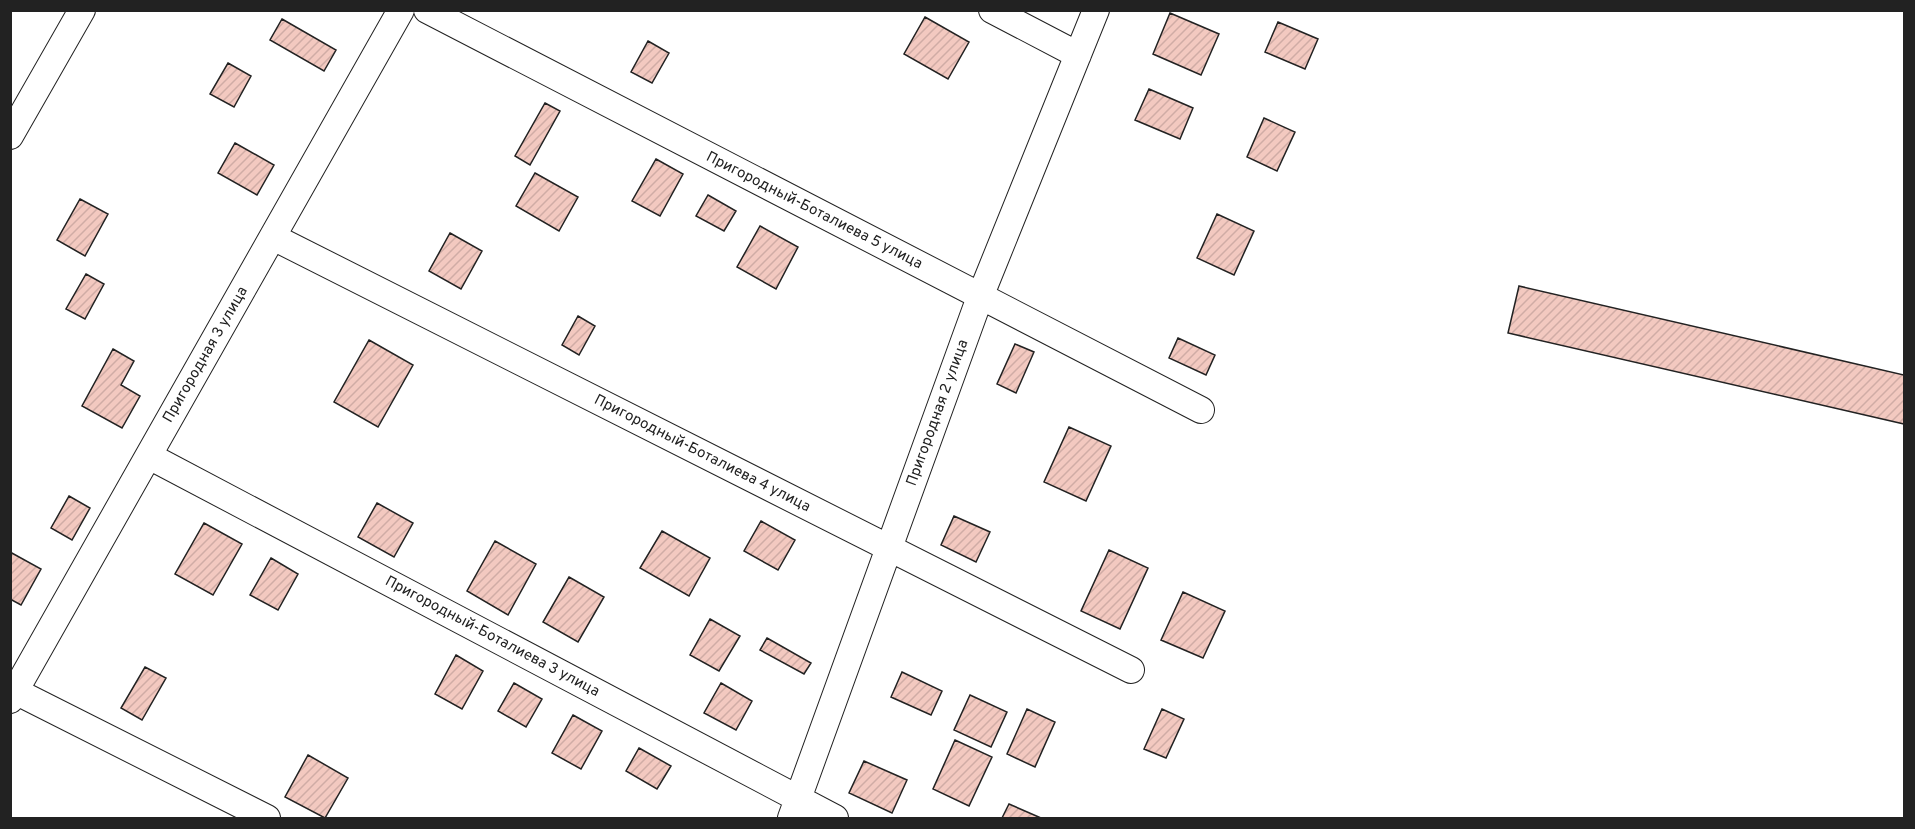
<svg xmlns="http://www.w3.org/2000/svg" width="1915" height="829" viewBox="0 0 1915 829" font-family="Overpass,sans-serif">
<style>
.building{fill:url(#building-hatch);stroke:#222;stroke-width:1.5}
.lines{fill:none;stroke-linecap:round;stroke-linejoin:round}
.street-casing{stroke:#222;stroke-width:28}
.street{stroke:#fff;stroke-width:26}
.labels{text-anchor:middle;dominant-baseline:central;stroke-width:4.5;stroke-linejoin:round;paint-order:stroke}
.street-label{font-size:15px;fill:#222;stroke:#fff}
</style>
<defs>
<pattern id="building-hatch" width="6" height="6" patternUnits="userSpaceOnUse" patternTransform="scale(1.5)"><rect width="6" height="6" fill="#f3c9c0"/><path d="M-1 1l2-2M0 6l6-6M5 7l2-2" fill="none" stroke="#d0aca5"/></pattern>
</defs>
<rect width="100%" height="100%" fill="#fff"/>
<path class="building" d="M1170 13 1219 34 1201 75 1153 54Z
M925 17 969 42 948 79 904 54Z
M282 19 336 50 324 71 270 40Z
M1278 22 1318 39 1305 69 1265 52Z
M648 41 669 53 652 83 631 72Z
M228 63 251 76 234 107 210 94Z
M1149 89 1193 108 1180 139 1135 120Z
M545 103 560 111 530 165 515 156Z
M1264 118 1295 132 1277 171 1247 157Z
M235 143 274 165 257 195 218 173Z
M656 159 683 174 660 216 632 201Z
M535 173 578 197 559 231 516 206Z
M708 195 736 211 724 231 696 216Z
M80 199 108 214 85 256 57 240Z
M1217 214 1254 231 1234 275 1197 258Z
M760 226 798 247 776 289 737 267Z
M450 233 482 251 461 289 429 271Z
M86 274 104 284 85 319 66 309Z
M1519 286 1904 375V424L1508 333Z
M578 316 595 326 579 355 562 345Z
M1178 338 1215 355 1206 375 1169 358Z
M369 340 413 365 378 427 334 402Z
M1015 344 1034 352 1016 393 997 384Z
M113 349 134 361 121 385 140 396 122 428 82 406Z
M1069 427 1111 446 1086 501 1044 482Z
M69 496 90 508 72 540 51 528Z
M377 503 413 523 394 557 358 537Z
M954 516 990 532 976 562 941 545Z
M761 521 795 540 778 570 744 551Z
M204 523 242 544 213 595 175 574Z
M662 531 710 558 689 596 640 568Z
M495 541 536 564 508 615 467 591Z
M1109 550 1148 568 1120 629 1081 611Z
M10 552 41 569 21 605 10 599Z
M271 558 298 574 278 610 250 595Z
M569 577 604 597 578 642 543 622Z
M1183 592 1225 611 1203 658 1161 640Z
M710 619 740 636 719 671 690 655Z
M767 638 811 663 804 674 760 650Z
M456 655 483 671 462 709 435 694Z
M145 667 166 678 142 720 121 708Z
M902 672 942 691 931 715 891 697Z
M514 683 542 699 526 727 498 711Z
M721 683 752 701 736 730 704 713Z
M970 695 1007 712 991 747 954 730Z
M1027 709 1055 722 1035 767 1007 754Z
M1162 709 1184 719 1166 758 1144 749Z
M573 715 602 731 581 769 552 753Z
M955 740 992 757 969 806 933 789Z
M639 748 671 766 657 789 626 771Z
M308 755 348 778 325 818 285 797Z
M864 761 907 780 892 813 849 793Z
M1009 804 1041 818H1002Z"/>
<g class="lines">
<defs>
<path id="street" d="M427 10 1201 410
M992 10 1078 55
M10 136 82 10
M273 237 1131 670
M149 456 835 818
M15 691 267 818
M10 700 401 10
M791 818 980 297 1096 10"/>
</defs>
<use href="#street" class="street-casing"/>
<use href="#street" class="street"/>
</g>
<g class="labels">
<g class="street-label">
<text transform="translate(814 211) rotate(27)">Пригородный-Боталиева 5 улица</text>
<text transform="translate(206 355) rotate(-60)">Пригородная 3 улица</text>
<text transform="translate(938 413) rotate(-70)">Пригородная 2 улица</text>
<text transform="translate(702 454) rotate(27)">Пригородный-Боталиева 4 улица</text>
<text transform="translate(492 637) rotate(28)">Пригородный-Боталиева 3 улица</text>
</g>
</g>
<rect width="1915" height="829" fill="none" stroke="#222222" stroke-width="24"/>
</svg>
